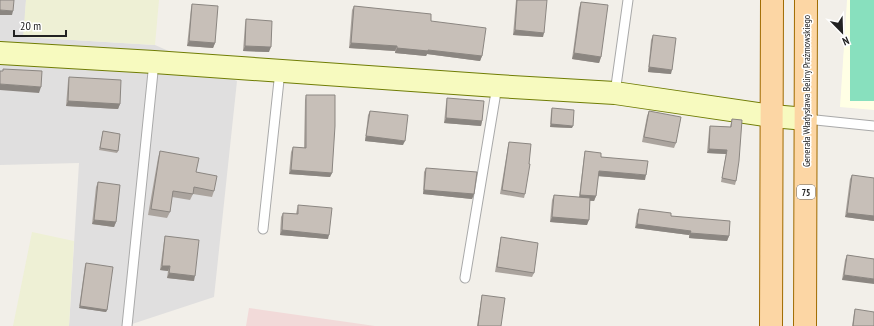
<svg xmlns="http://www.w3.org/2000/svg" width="874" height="326" viewBox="0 0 874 326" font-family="'PT Sans Narrow',sans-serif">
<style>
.residential{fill:#e0dfdf}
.commercial{fill:#f2dad9}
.education{fill:#ffffe5}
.farmland{fill:#eef0d5}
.pitch{fill:#88e0be}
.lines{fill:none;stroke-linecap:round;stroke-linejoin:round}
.lane-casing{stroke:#a9a9a9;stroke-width:11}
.secondary-casing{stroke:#707d05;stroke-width:24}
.primary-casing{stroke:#a06b00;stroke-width:24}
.lane{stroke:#fff;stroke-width:9}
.secondary{stroke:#f7fabf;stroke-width:22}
.primary{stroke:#fcd6a4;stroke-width:22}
.wall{fill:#aba49e}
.shaded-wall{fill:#8b8681}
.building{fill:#c7bfb8;stroke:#8b8681}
.labels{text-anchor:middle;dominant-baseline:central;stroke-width:3;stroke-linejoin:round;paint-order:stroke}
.shield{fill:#fff;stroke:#646464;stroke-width:1}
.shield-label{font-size:9px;font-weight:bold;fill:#222}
.street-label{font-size:10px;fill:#222;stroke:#fff}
</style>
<rect width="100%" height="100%" fill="#f2efe9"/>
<path class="residential" d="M0 0H26L24 37 155 45 237 81 214 297 126 326H69L79 163 0 165Z"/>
<path class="commercial" d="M249 308 375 326H246Z"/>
<path class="education" d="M847 0H874V110L840 107Z"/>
<path class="farmland" d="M26 0H159L155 45 23 37Z
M32 232 74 241 69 326H13Z"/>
<path class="pitch" d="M850 0H874V101H850Z"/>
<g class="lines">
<defs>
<path id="lane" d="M615 93 628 0
M806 119 874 126
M263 229 280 71
M465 278 497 86
M127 326 154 62"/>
<path id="secondary" d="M0 53 154 62 497 86 615 93 772 116 806 119"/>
<path id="primary" d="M771 326 772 0
M805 326 806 0"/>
</defs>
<use href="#lane" class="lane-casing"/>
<use href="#secondary" class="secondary-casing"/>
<use href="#primary" class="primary-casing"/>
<use href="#lane" class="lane"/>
<use href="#secondary" class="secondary"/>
<use href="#primary" class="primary"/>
</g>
<path class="wall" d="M516 0H545L543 37 513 35Z
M581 2 601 57 599 63 572 59 579 8Z
M192 4 215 43 213 48 187 46 191 8Z
M354 6 431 21 482 56 480 61 427 54 426 56 395 53V51L349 48 352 10Z
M246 19 269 52 243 51 245 24Z
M653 35 671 74 648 72 651 40Z
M69 77 120 104 118 109 66 106 68 81Z
M306 95 334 128 332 173 330 177 289 174 291 152 293 147 304 148 305 100Z
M447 98 482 121 481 126 444 123 446 103Z
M552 108 572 128 550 127 551 111Z
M370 111 403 145 365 141 368 115Z
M649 111 676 143 674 148 642 142 647 116Z
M732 119 736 181 735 185 721 182 726 154 707 153 709 130 710 126 730 127Z
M103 131 118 151 117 153 99 150Z
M509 142 525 194 524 198 500 194 508 146Z
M160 151 196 172 214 191 212 197 193 194 190 200 172 197 170 212 167 218 148 215 158 158Z
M585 151 601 157 645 180 598 176 596 196 594 201H590L587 225 550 222 552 200 554 195 579 197 584 156Z
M426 168 474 194 472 199 423 194 424 172Z
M852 175 874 186V221L845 217 850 179Z
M98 182 116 222 114 227 92 224 96 187Z
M298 205 328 239 280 235 281 217 283 213 296 214 297 209Z
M639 209 671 216 729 236 727 241 689 238V235L635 228 637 214Z
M165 236 194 281 167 278 168 271 160 270 164 241Z
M501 237 534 273 532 277 495 272 500 242Z
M847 255 874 259 842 280 845 260Z
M86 263 107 310 106 312 79 308 85 265Z
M482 295 501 326H477L481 300Z
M855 309 874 326H852L854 313Z"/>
<path class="shaded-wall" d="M0 10 13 11 12 15H0Z
M515 30 544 33 543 37 513 35Z
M189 41 215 43 213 48 187 46Z
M351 43 397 46 395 51 349 48Z
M245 46 271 47 269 52 243 51Z
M397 48 428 50 482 56 480 61 427 54 426 56 395 53Z
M574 53 601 57 599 63 572 59Z
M649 67 672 70 671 74 648 72Z
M0 84 41 87 39 93 0 90Z
M68 101 120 104 118 109 66 106Z
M446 118 482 121 481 126 444 123Z
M551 124 573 126 572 128 550 127Z
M366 136 405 141 403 145 365 141Z
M709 149 727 150 726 154 707 153Z
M291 170 332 173 330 177 289 174Z
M599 171 646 175 645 180 597 176Z
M424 190 474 194 472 199 423 194Z
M580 195 596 196 594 201 578 199Z
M847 213 874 216V221L845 217Z
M552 217 589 220 587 225 550 222Z
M94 220 116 222 114 227 92 224Z
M637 224 691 231 689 235 635 228Z
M282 230 329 235 328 239 280 235Z
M690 233 729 236 727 241 689 238Z
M162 266H170L168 271 160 270Z
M169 273 195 276 194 281 167 278Z
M844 275 874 279V284L842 280Z
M80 306 107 310 106 312 79 308Z"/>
<path class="building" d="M0 0H14L13 11 0 10Z
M517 0H547L544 33 515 30Z
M581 2 608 5 601 57 574 53Z
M192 4 218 6 215 43 189 41Z
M354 6 431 14V21L486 28 482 56 428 50V51L397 48V46L351 43Z
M246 19 272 21 271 47 245 46Z
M653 35 676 38 672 70 649 67Z
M3 69 42 71 41 87 0 84V71H3Z
M69 77 121 80 120 104 68 101Z
M306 95H335V126L332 173 291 170 293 147 306 148Z
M447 98 484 101 482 121 446 118Z
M552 108 574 110 573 126 551 124Z
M370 111 408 115 405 141 366 136Z
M649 111 681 117 676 143 644 137Z
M732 119 742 120 739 161 736 181 722 178 727 150 709 149 710 126 731 127Z
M103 131 120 134 118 151 100 148Z
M509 142 531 144 529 164H530L525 194 502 190Z
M160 151 199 158 196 172 217 176 214 191 194 187 193 194 173 191 170 212 151 209Z
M585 151 601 153V157L648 161 646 175 599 171 596 196 580 195Z
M426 168 477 172 474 194 424 190Z
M852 175 874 178V216L847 213Z
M98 182 120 185 116 222 94 220Z
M554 195 590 198 589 220 552 217Z
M298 205 332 208 329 235 282 230 283 213 298 214Z
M639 209 671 213V216L730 221 729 236 690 233 691 231 637 224Z
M165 236 199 240 195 276 169 273 170 266H162Z
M501 237 538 243 534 273 497 267Z
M847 255 874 259V279L844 275Z
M86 263 113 267 107 310 80 306Z
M482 295 505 298 501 326H478Z
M855 309 874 312V326H853Z"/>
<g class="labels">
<rect class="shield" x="797" y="185" width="18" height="14" rx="3"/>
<g class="shield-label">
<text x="806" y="192">75</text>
</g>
<g class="street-label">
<text transform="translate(806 91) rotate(-90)">Generała Władysława Beliny Prażmowskiego</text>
</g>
</g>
<g transform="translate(842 32) rotate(157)" stroke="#ffffff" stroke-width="3" paint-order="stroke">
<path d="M0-3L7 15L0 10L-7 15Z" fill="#222222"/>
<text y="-6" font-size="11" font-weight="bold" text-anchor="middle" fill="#222222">N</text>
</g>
<path d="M14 30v6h52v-6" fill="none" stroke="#222222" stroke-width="2"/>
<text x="20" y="30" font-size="12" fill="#222222" stroke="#ffffff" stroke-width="3" paint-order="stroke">20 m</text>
</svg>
